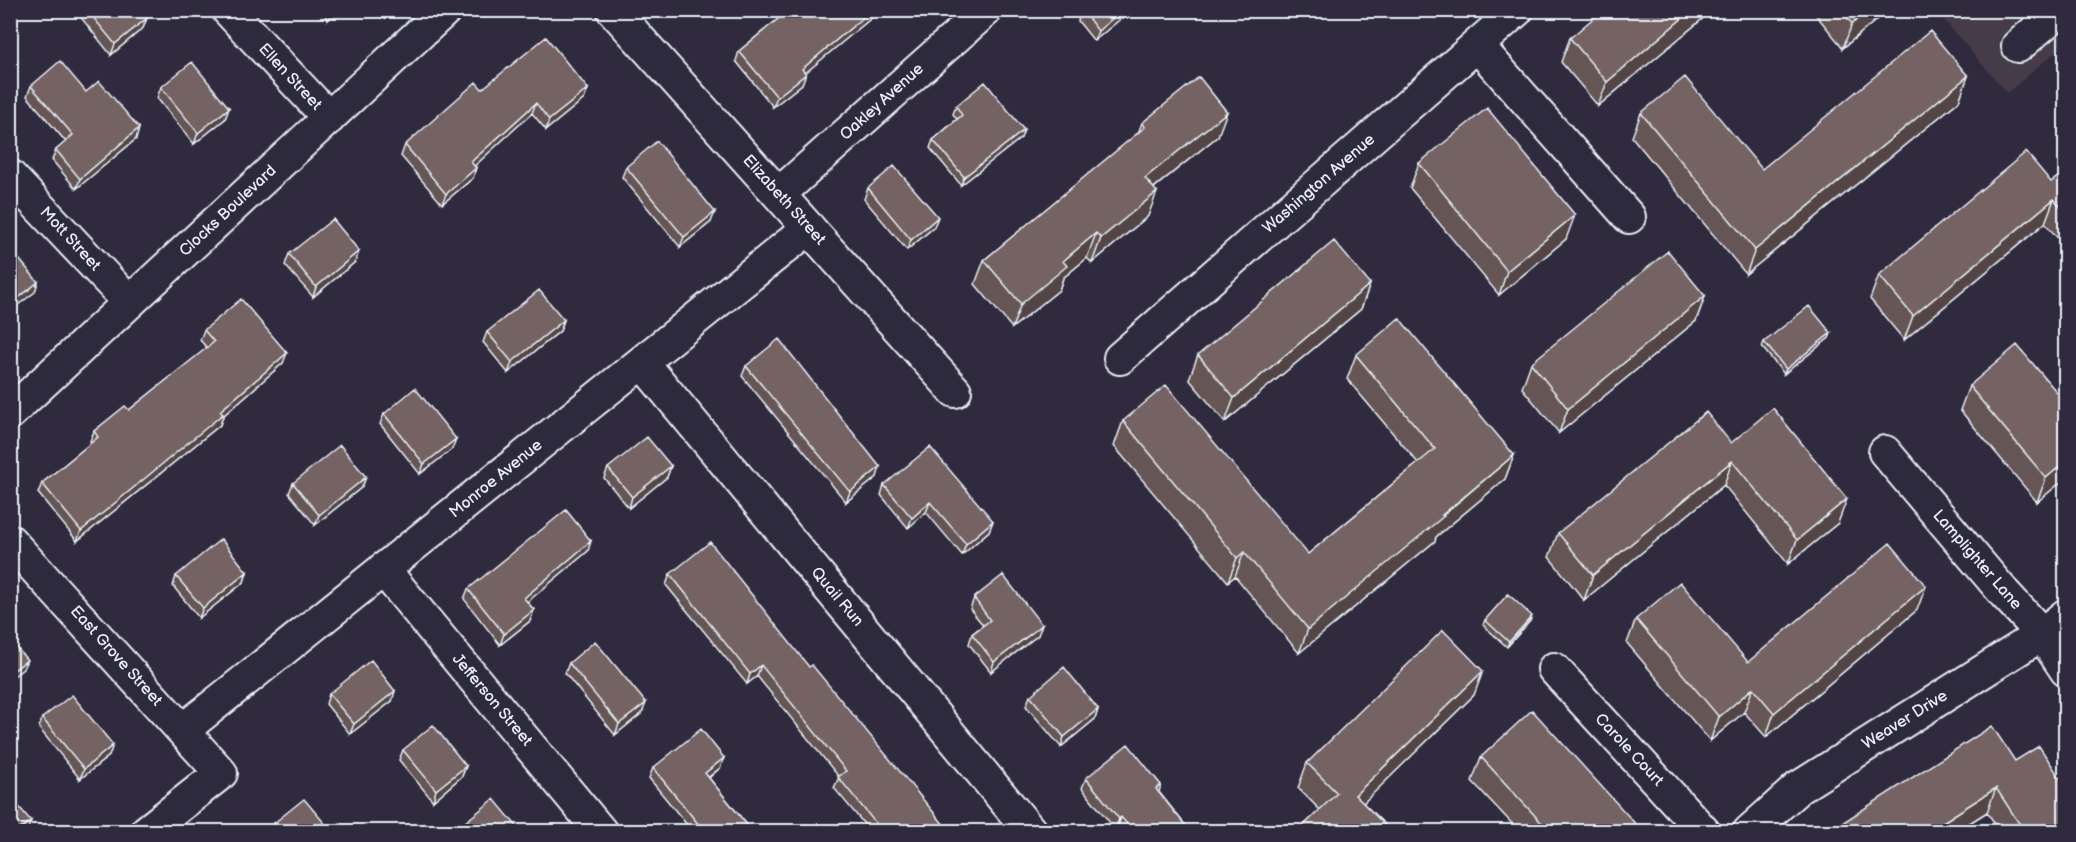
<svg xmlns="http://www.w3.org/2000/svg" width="2076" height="842" viewBox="0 0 2076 842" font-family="'Balsamiq Sans',sans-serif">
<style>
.built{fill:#443b48}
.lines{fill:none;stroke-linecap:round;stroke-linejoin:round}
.minor-casing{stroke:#e8f1f8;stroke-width:36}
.minor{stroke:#2f2a3d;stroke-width:32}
.wall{fill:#655454;stroke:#e8f1f8;stroke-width:1.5}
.shaded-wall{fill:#524545;stroke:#e8f1f8;stroke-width:1.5}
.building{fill:#756262;stroke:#e8f1f8;stroke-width:1.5}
.labels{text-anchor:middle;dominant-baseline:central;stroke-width:4.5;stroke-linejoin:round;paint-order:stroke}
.street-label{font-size:16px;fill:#e8f1f8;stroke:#2f2a3d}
</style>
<rect width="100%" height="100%" fill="#2f2a3d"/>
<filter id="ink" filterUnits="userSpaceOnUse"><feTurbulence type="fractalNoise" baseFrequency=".0167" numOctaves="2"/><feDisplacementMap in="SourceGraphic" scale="12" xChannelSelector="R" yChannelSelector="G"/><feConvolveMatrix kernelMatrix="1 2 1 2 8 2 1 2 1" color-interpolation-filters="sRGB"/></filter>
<g filter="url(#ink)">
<path class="built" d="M1936 11H2065V44L2007 93Z"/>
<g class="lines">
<defs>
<path id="minor" d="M228 10 329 118
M613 10 955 391
M1477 45 1629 217
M2018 46 2060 10
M10 176 129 302
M779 194 986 10
M1120 358 1517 10
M642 362 1031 832
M10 413 445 10
M1885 452 2005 594 2042 634 2066 670
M10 541 221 773 146 832
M383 569 601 832
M1554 669 1704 832
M183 730 809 228
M1749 832 1798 788 2042 634 2066 615"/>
</defs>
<use href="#minor" class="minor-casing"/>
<use href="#minor" class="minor"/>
</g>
<path class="wall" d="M75 10H141L147 18 143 28 111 55Z
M321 10H339L328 20Z
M781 10H881L805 73 802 84 773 107 736 61 739 51 783 15 780 11Z
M1081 10H1131L1094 41 1078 21Z
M1713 10 1598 106 1561 62 1570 38Z
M1812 10H1888L1843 48Z
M1968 76 1959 101 1746 274 1632 137 1641 113 1762 169Z
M31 86 86 92 139 128 136 139 76 189 52 160 56 150 66 142 27 96Z
M161 87 229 108 225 119 194 144 157 98Z
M482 89H588L584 99 546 130 532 113 474 166 476 168 473 178 442 204 401 156 405 145Z
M956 106 1021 138 961 185 930 148 933 140 957 119 953 114Z
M1142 123 1218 136 1154 188 1148 216 1092 263 1087 258 1063 278 1059 290 1012 328 975 284 984 260 1138 133Z
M1419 163 1566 239 1499 295 1410 188Z
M626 167 711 222 680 247 622 177Z
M2066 171V248L2045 223 1904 340 1870 299 1879 275 2051 182Z
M868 188 934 227 907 250 864 199Z
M359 251 355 262 313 297 285 265 289 254Z
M1370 284 1361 309 1225 422 1189 379 1198 355Z
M1705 296 1696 321 1559 433 1522 388 1531 363Z
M564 320 560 331 508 373 483 342 487 332Z
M204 330 283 363 223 416 220 425 77 541 38 493 42 483 91 443 90 441 94 431 129 410 207 348 200 340Z
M1831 333 1829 338 1784 374 1762 347 1764 342Z
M1356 355 1514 455 1505 479 1436 537 1435 541 1299 653 1235 576 1228 582 1114 446 1123 421 1308 554 1418 463 1347 379Z
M746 366 877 477 846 502 742 376Z
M1969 386 2066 403V478L2037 502 1960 410Z
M384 414 452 449 420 474 380 424Z
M1731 443 1838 523 1788 564 1724 485 1584 600 1549 557 1558 533Z
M671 466 667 477 629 508 604 478 608 468Z
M366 477 362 487 315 525 289 493 293 483Z
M884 485 993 521 989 531 962 555 926 512 908 528 881 495Z
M588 551 527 602 534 610 530 621 500 645 464 599 468 589Z
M247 572 244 582 199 618 173 586 176 576Z
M670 574 809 667 949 831H870L834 788 839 777 757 676 747 684 666 585Z
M974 598 1038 635 991 672 969 644 972 634 983 625 970 609Z
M1917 610 1766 737 1744 712 1710 741 1627 643 1636 619 1748 662Z
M1485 620 1530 621 1507 647 1483 625Z
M569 663 642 713 615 735 565 673Z
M329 694 392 701 350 734 326 704Z
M1474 695 1363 803 1391 831H1299L1300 829 1320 810 1298 788 1307 763Z
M1030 696 1098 709 1095 719 1061 747 1026 706Z
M42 718 109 756 80 779 39 728Z
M403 750 466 766 462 776 433 801 399 760Z
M1481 757 1641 830 1640 831H1519L1472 781Z
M2015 761 2066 831H2000L1987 812 1957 831H1837L1839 825Z
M653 768H720L709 778 752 831H692L649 778Z
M1086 778 1161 785 1159 792 1190 831H1121L1118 827 1115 829 1082 788Z
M274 823 331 831H271Z"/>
<path class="shaded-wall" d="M331 10H339L328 20Z
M872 10H881L798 79 802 69Z
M1122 10H1131L1094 41 1098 31Z
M1692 10H1713L1598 106 1607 82Z
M1868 10H1888L1843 48 1852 24Z
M147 18 143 28 111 55 115 44Z
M806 74 802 84 773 107 777 97Z
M1968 76 1959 101 1746 274 1755 250Z
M588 89 584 99 546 130 549 120Z
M536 103 532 113 468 172 471 162Z
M229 108 225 119 194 144 198 133Z
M1227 112 1218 136 1136 202 1145 178Z
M139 128 136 139 76 189 80 179Z
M1024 130 1021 138 961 185 964 177Z
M476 168 473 178 442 204 446 194Z
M1157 192 1148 216 1092 263 1101 238Z
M2054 199 2045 223 1904 340 1913 316Z
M715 212 711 222 680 247 684 237Z
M1575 215 1566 239 1499 295 1507 271Z
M938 217 934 227 907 250 911 240Z
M1096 233 1087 258 1063 278 1059 290 1012 328 1021 304 1063 261Z
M359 251 355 262 313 297 316 287Z
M38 282 35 292 10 311 11 304Z
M1370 284 1361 309 1225 422 1234 398Z
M1705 296 1696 321 1559 433 1568 409Z
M564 320 560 331 508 373 512 362Z
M1831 333 1829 338 1784 374 1786 369Z
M287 353 283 363 223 416 220 425 77 541 81 531Z
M456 439 452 449 420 474 424 464Z
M1514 455 1505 479 1436 537 1435 541 1299 653 1308 629Z
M1732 461 1724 485 1584 600 1593 575Z
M2066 461V478L2037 502 2046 478Z
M671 466 667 477 629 508 632 497Z
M880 467 877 477 846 502 850 492Z
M366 477 362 487 315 525 319 515Z
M1847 499 1838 523 1788 564 1797 540Z
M930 502 926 512 908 528 912 518Z
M993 521 989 531 962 555 966 544Z
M591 541 588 551 520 608 524 598Z
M1244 552 1235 576 1228 582 1237 558Z
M247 572 244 582 199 618 203 608Z
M1926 586 1917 610 1766 737 1774 713Z
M534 610 530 621 500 645 504 634Z
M1532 616 1530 621 1507 647 1509 642Z
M1042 625 1038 635 991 672 994 662Z
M27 660 23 669 10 679V673Z
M761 665 757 676 747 684 750 674Z
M1483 671 1474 695 1347 819 1355 795Z
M1753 688 1744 712 1710 741 1719 717Z
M395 691 392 701 350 734 354 724Z
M646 703 642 713 615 735 619 724Z
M1098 709 1095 719 1061 747 1064 737Z
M113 745 109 756 80 779 84 769Z
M724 758 720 768 701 783 705 773Z
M466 766 462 776 433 801 436 790Z
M1996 788 1987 812 1957 831H1929Z
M1121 817 1118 827 1115 829 1119 819Z
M31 821 27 831H17Z"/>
<path class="building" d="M87 10H141L147 18 115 44Z
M789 10H872L802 69 806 74 777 97 739 51Z
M1082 10H1122L1098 31Z
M1603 10H1692L1607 82 1570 38Z
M1841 10H1868L1852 24Z
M1930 31 1968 76 1755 250 1641 113 1685 77 1762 169Z
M546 37 588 89 549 120 536 103 471 162 476 168 446 194 405 145 476 82 482 89Z
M60 61 86 92 99 81 139 128 80 179 56 150 73 135 31 86Z
M192 62 229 108 198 133 161 87Z
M1199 77 1227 112 1145 178 1157 192 1101 238 1096 233 1063 261 1067 266 1021 304 984 260 1145 127 1142 123Z
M985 82 1024 130 964 177 933 140 962 115 956 106Z
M1487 108 1575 215 1507 271 1419 163Z
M657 141 715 212 684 237 626 167Z
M2026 152 2051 182 2066 171V213L2054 199 1913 316 1879 275Z
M894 166 938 217 911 240 868 188Z
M333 219 359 251 316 287 289 254Z
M1334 241 1370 284 1234 398 1198 355Z
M10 248 38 282 11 304H10Z
M1668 251 1705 296 1568 409 1531 363Z
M539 290 564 320 512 362 487 332Z
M241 299 287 353 220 411 223 414 81 531 42 483 98 437 94 431 125 406 129 410 214 342 204 330Z
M1809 306 1831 333 1786 369 1764 342Z
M1399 318 1514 455 1442 515 1444 516 1308 629 1244 552 1237 558 1123 421 1166 385 1308 554 1435 449 1356 355Z
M779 339 880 467 850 492 746 366Z
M2017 345 2066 403V461L2046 478 1969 386Z
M415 388 456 439 424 464 384 414Z
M1773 408 1847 499 1797 540 1732 461 1593 575 1558 533 1706 412 1731 443Z
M647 437 671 466 632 497 608 468Z
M340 445 366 477 319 515 293 483Z
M930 447 993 521 966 544 930 502 912 518 884 485Z
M566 510 591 541 524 598 534 610 504 634 468 589Z
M221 539 247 572 203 608 176 576Z
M710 542 809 667 812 665 949 831H882L838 777 846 771 761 665 750 674 670 574Z
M1890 543 1926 586 1774 713 1753 688 1719 717 1636 619 1680 582 1748 662Z
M1003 575 1042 625 994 662 972 634 990 620 974 598Z
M1508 594 1532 616 1509 642 1485 620Z
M1443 630 1483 671 1355 795 1391 831H1303L1300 829 1337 793 1307 763Z
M10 640 27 660 10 673Z
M595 641 646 703 619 724 569 663Z
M371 660 395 691 354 724 329 694Z
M1064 667 1098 709 1064 737 1030 696Z
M72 695 113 745 84 769 42 718Z
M1532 710 1641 830 1639 831H1549L1481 757Z
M433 725 466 766 436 790 403 750Z
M1992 726 2015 761 2039 746 2066 787V831H2024L1996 788 1929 831H1843L1839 825Z
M701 729 724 758 705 773 752 831H702L703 830 653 768Z
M1128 744 1161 785 1156 789 1190 831H1133L1121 817 1119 819 1086 778Z
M10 796 31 821 17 831H10Z
M304 799 331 831H281L274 823Z
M494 799 519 829 515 831H454Z"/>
</g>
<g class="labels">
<g class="street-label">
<text transform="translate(290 77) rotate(47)">Ellen Street</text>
<text transform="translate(882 102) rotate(-42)">Oakley Avenue</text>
<text transform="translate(1319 184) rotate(-41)">Washington Avenue</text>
<text transform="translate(784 200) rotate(48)">Elizabeth Street</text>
<text transform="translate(228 211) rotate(-43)">Clocks Boulevard</text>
<text transform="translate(70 239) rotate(47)">Mott Street</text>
<text transform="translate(496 479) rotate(-39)">Monroe Avenue</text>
<text transform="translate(1977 560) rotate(49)">Lamplighter Lane</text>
<text transform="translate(837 597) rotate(50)">Quail Run</text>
<text transform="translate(116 656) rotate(48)">East Grove Street</text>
<text transform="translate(492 700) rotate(50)">Jefferson Street</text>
<text transform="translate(1905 720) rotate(-32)">Weaver Drive</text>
<text transform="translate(1629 750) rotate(47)">Carole Court</text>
</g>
</g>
<rect width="2076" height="842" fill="none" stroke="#2f2a3d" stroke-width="36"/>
<rect x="18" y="18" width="2040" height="806" fill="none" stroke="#e8f1f8" stroke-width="2" filter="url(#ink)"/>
</svg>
